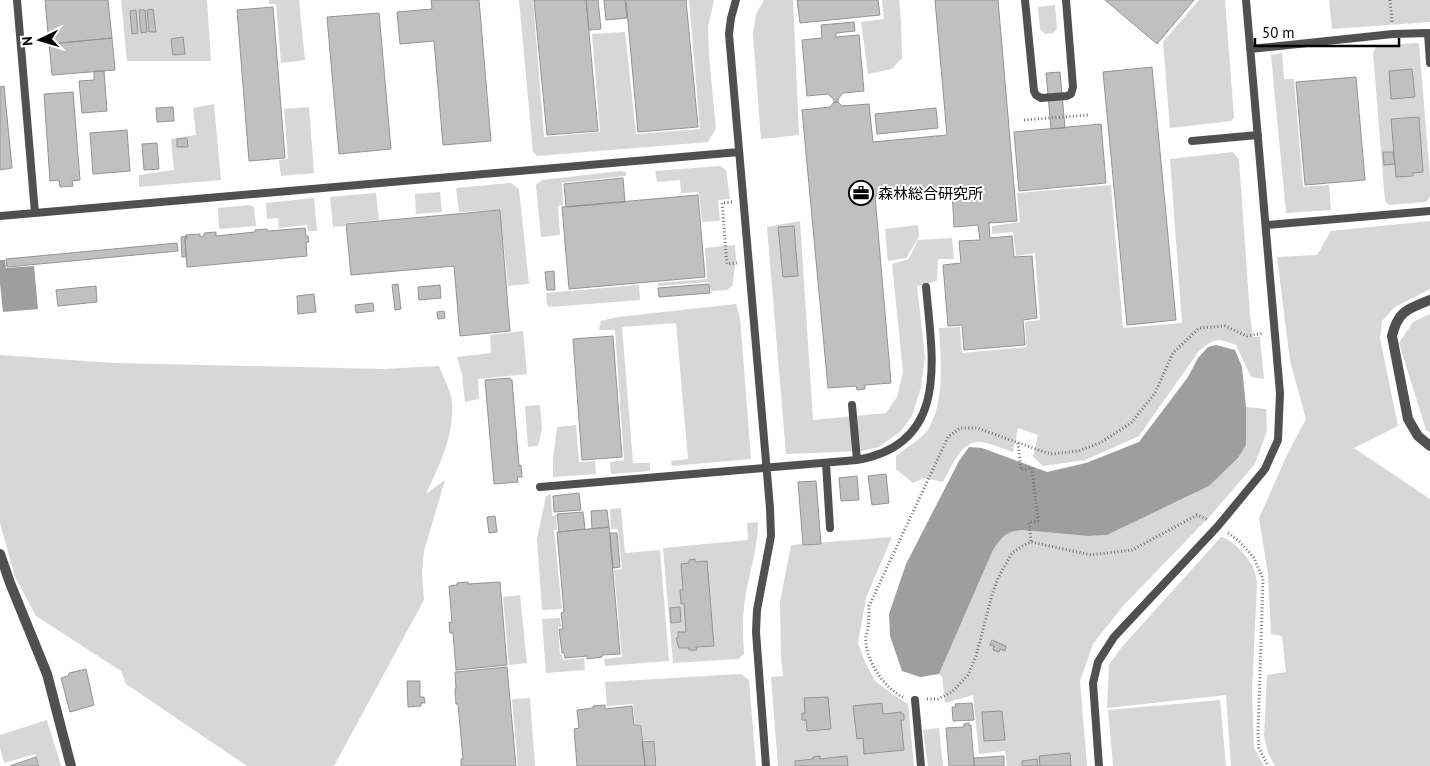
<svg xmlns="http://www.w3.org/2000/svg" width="1430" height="766" viewBox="0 0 1430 766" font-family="'PT Sans','Noto Sans JP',sans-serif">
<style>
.green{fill:#d7d7d7}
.water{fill:#9e9e9e}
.building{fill:#c0c0c0;stroke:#949494}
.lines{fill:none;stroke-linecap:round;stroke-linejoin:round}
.path{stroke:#727272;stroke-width:3;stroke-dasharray:1 2.5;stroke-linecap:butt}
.lane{stroke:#505050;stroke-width:8}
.street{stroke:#505050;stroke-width:10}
.labels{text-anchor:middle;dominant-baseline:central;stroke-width:4;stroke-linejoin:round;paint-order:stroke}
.poi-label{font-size:15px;fill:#000;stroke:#fff;text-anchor:start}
</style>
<rect width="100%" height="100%" fill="#fff"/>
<path class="green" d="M121 0H207L211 61H127Z
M269 0H299L305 60 281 63 276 4H269Z
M519 0H533L544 137 600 132 592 34 625 32 636 134 700 129 689 0H714L708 27 709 56 716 129 708 142 537 156 533 152Z
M764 0H793L799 135 761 139 753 34 756 14Z
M882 0H899L901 22 902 58 892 69 868 74 861 22 884 19Z
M1199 0H1225L1234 118 1231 121 1170 128 1163 42Z
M1329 0H1430V22L1332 29Z
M1055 5 1057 29 1053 33 1045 34 1040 29 1038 7Z
M1417 43 1419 44 1430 177V197L1426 202 1389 205 1385 201 1373 53 1377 46Z
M1282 53 1284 79H1294L1303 187 1329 185 1331 210 1286 213 1271 55Z
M214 104 221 180 139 187V175L174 170 171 139 196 135 193 108Z
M309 107 314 173 281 176 279 160 288 159 284 109Z
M1233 152 1239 160 1250 315 1253 337H1260L1264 379 1251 377 1236 345C1217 338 1215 338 1199 351L1139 436 1085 460 1043 466 1033 457 1038 435 1018 428 1013 452C1004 449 995 445 986 443 962 436 953 465 943 482L924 478 913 483 896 469V456C904 450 925 436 929 428 945 398 941 361 939 328L960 327 962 353 1026 347 1025 322 1040 320 1035 253 1016 256 1013 232 992 234V226L1020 222 1017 193 1111 185 1123 328 1182 323 1170 159Z
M720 166 726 170 730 199 718 200 720 221 702 222 699 192 681 193 680 180 657 182 655 171Z
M620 171 626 172V176L562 183 563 205 558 206 560 235 541 237 536 185 542 180Z
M511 183 519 189 529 284 508 286 500 210 459 212 456 188Z
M440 192 442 212 416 214 415 194Z
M376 193 379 220 345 223V226L333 227 330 197Z
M314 198 317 231H308L307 225 279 228 278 218 267 219 266 203Z
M250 205 254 207 256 226 219 229 218 208Z
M800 221 813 420 886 413 897 397 903 372 892 264 909 259 918 240 952 238 954 259H938L937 281 917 286 925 357 921 387 912 416 900 432 879 447 861 451 786 454 767 227Z
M1430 221V289L1395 307 1382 321 1380 338 1398 426 1354 448 1430 499V766H1275L1268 753 1264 736 1267 675 1286 672 1282 636 1271 634 1268 574 1259 518 1287 455 1306 419 1290 361 1277 257 1317 255 1331 231Z
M918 225 919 237 906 258 888 261 885 229Z
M735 245 736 260 732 286 727 290 711 291 709 282 658 286V283L707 279 705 248Z
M639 285 640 300 550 307 547 305 546 293Z
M736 304 740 317 751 459 672 466 671 461 688 459 676 323 622 327 633 463H650V471L611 474 610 462 624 460 615 330H599L601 321 618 317Z
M1430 314V432L1426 430 1399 343 1413 322Z
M523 331 527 374 478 379 479 399 465 402 462 374 457 357 491 353 490 335Z
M0 355 114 363 384 369 439 366C443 377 451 391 452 402 454 437 440 463 426 494L445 480 424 551 422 572 424 600 334 766H247L126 684 121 671 36 616 15 577 0 523Z
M540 405 542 429 538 446 528 447 525 406Z
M1246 407 1266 409 1267 431 1255 464 1210 516 1123 606 1093 644 1080 681 1087 766H1007L1005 751 979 754 973 695 945 703 942 677 939 674 993 550C1002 537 1005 532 1022 530L1088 536 1107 535 1209 486 1238 458 1245 445Z
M576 425 579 462 595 461 596 474 553 477V459L557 427Z
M551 494 552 516 556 515 557 530H554L562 609 542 610 537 539 546 496Z
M621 508 625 553 660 550 669 661 605 666 604 659 622 657 614 570 622 569 618 529H611L610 509Z
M758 522C758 548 749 574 745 599 742 618 743 635 744 654L738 659 673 663 663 548 748 540 747 523Z
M892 537 866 598 858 643 865 662 875 681 892 694 908 704 914 766H778L771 677 783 676 781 656 780 602 791 545Z
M1221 537C1230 537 1249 558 1253 567 1255 572 1256 578 1257 583L1252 691 1254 748 1264 766H1231L1226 695 1107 708 1109 665 1121 648Z
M520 595 527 663 509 665 503 597Z
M560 618 561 627H558L560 654 562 655 563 660 584 658 585 670 546 673 542 619Z
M741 674 749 680 756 766H657L654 740 643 741 642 724H635L633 704 607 706 605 682Z
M530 698 535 766H518L512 699Z
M1220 700 1226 766H1113L1108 710Z
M47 720 61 766H40L35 754 4 763 0 747V735Z
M939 728 943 766H928L923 730Z"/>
<path class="water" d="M0 260H5L6 268 34 266 38 309 3 312 0 283Z
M1216 345 1235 350 1242 367 1246 407V445L1238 458 1209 486 1107 535 1088 536 1022 530C1005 532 1002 537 993 550L939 674 920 677 902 671 890 636 889 614 906 564 959 461 969 447 982 448 1047 472 1086 463 1139 442 1188 377 1198 358 1208 347Z"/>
<path class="building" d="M45 0H108L112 38 49 44Z
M431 0H479L491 141 443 145 434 41 400 44 397 12 432 9Z
M534 0H586L598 131 547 135Z
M586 0H598L601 29 589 30Z
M604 0H625L627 18 606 20Z
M626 0H686L698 127 638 132Z
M797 0H878L880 15 800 23Z
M935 0H998L1017 221 989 223 990 238 1012 236 1014 257 1032 256 1037 318 1023 320 1025 345 964 350 962 325 948 326 943 265 961 263 959 241 980 240 978 225 954 227 952 190 875 196 891 383 865 385V389L857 390 856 386 828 388 802 110 830 107 834 102H838L842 106 869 104 873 142 947 135Z
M1105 0H1194L1157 44Z
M273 7 285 158 249 161 237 10Z
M153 9 156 32H149L147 10Z
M136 10 138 33 132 34 130 11Z
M139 10H145L147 32 141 33Z
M379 13 391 149 339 154 327 17Z
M854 22 855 31 836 33V37L859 35 864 91 843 93 838 99V102H834V100L828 94 807 96 802 40 822 38 821 25Z
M183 37 185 54 173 55 171 39Z
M112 38 115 70 52 75 49 44Z
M1152 67 1176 320 1127 325 1103 72Z
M1412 69 1415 97 1391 99 1389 71Z
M94 71H104L107 111 82 113 79 81 94 80Z
M1060 72 1065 128 1051 129 1046 73Z
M1356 77 1365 180 1305 185 1296 82Z
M4 86 12 168 0 170V87Z
M73 92 80 180 72 181 73 186 60 187 59 180 50 181 44 94Z
M173 107 174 121 157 122 156 108Z
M936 108 938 128 877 134 875 114Z
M1419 117 1423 172 1413 173V176L1396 177 1391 119Z
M1101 124 1106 183 1019 191 1014 132Z
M127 130 130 171 93 174 90 133Z
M187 138 188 147H177V139Z
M157 143 159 169 144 170 142 144Z
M1383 152H1393L1395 164 1384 165Z
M623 178 625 202 566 207 564 184Z
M698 195 705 277 569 289 562 207Z
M500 210 510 331 460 336 454 266 351 275 346 224Z
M794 226 798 276 783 277 778 227Z
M305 228 306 236H308L309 242H306L307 256 187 267 185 238H187L186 235 200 234V237L204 236V233L216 232V236L255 232V230L267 229 268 231Z
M186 236 187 238H185L186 257H182L181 237Z
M177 243 178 251 7 267 6 259Z
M554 271 555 290H547L545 272Z
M398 284 401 309 395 310 392 285Z
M709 284 710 293 659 297 658 288Z
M440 285 441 298 419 300 418 287Z
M96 286 97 302 58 306 56 290Z
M314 294 316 312 298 314 297 296Z
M373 303 374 311 356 313 355 305Z
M444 311 445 318 438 319 437 312Z
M613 336 622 457 582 460 573 339Z
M510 378V380H512L519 466 521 465 522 477H517L518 482 494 484 485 380Z
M886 474 889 503 872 505 868 476Z
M857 476 859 500 841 501 839 478Z
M816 481 821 544 803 545 798 482Z
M579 493 581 510 554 512 553 496Z
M607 510 609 527 592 529 591 511Z
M583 512 585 529 559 532 557 514Z
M495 516 497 532 489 533 487 517Z
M609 527 620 654 602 655V657L587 659V656L565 658 564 653H562L559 629H563L561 613 564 612 557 532Z
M610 533H617L620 567 613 568Z
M695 559V562L707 561 714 646 696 647 697 650H689V648H679L676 638H678V632H686L684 603 681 604 680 590H683L681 564 689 563V560Z
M468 582V584L500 582 507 665 456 670 453 633H450L449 622 452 623 449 586 457 585V583Z
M680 607 681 622 671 623 670 608Z
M992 640 1006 646 1005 651 1000 649 999 652 993 650 994 646 990 645Z
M507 667 516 766H461V759H463L458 704H456L455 689H456L455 672Z
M86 669 94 705 70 712 61 678 68 676 69 673Z
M407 681H420V697H424L425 703H421V706L408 707Z
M828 697 831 729 807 731 806 720H802V713H805L804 698Z
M882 703 883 714 901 712V714H904V720H901L904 750 864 754 863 738 857 739 853 706Z
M972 703 974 720 953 721 952 707H956L955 704Z
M605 705V709L632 706 634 725H641L645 766H577L574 729 579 728 577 710 593 708V706Z
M1002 711 1005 740 984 741 982 712Z
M969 723V726L971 725 974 766H949L946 728 964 727V724Z
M654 741 656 766H645L642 742Z
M1070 753 1071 766H1040L1039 756Z
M820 756V759L847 756 848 766H795V761L813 759V757Z
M1004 756V766H974V758Z
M36 757 39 766H10Z
M1037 759 1038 766H1022V761Z"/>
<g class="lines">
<path class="path" d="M1390 0 1392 22
M1024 120 1088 115
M732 202 722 203 727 264 737 263
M1018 443 1021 470 1032 468 1038 521 1029 522 1031 542
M1228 533 1239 541 1254 558 1263 579 1258 734 1259 748 1268 766
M903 697C885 689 866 661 866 641 865 637 867 633 868 629 869 621 869 613 869 606L948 437 960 428H977L1050 454 1078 451 1100 443 1131 423 1155 393 1173 353 1199 328 1225 326 1247 336 1264 333
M927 699H938L952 692 968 675 976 656 992 595 998 578 1012 553 1024 545 1031 542 1091 555 1132 550 1197 515 1208 520"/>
<path class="lane" d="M17 0 35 213
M736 0 731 18 729 34 770 508 771 536 757 610 756 632 766 766
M1025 0 1034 91 1036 95 1041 98 1067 96 1071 94 1073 87 1066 0
M1250 49 1393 34 1428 33 1430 63
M1192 141 1258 135
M0 216 739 152
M1266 225 1430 211
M852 405 857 460
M826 463 830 528
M540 487 857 460C951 444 932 357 926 287
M915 700 921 766
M1099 766 1093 683 1098 662 1114 637 1218 526 1265 469 1278 440 1280 393 1246 0"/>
<path class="street" d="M1430 300C1407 309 1398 311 1392 336L1408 419 1418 436 1430 446
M0 554 10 583 47 674 71 766"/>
</g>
<defs>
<symbol id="office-ring" viewBox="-11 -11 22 22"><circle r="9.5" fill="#fff" stroke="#000" stroke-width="1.5"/><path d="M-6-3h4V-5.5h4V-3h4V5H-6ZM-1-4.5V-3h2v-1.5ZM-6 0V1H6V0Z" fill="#000"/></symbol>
</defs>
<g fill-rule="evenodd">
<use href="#office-ring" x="847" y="179" width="28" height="28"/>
</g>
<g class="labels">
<g class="poi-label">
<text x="878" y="193">森林総合研究所</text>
</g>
</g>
<g transform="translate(40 40) rotate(265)" stroke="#ffffff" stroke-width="4" paint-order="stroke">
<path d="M0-4L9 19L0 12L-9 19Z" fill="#000000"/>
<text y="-8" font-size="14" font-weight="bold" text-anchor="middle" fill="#000000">N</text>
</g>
<path d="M1255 38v8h144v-8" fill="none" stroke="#000000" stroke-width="2.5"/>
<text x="1262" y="38" font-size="15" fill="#000000" stroke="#ffffff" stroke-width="4" paint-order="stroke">50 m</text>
</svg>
